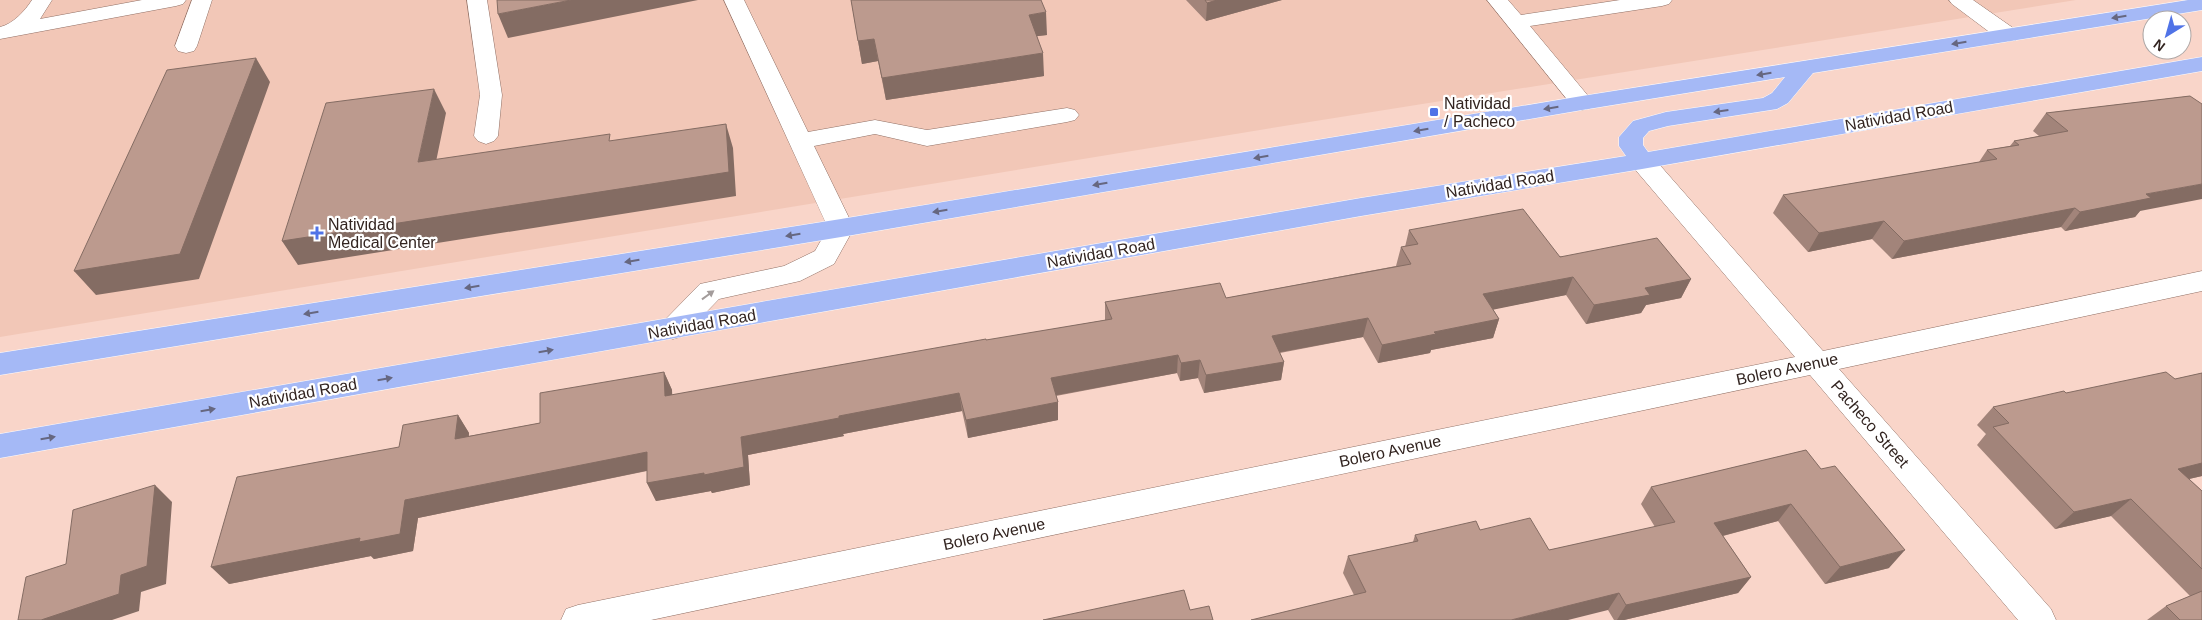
<svg xmlns="http://www.w3.org/2000/svg" width="2202" height="620" viewBox="0 0 2202 620" font-family="Arial,sans-serif">
<style>
.built{fill:#f2c7b7}
.lines{fill:none;stroke-linecap:round;stroke-linejoin:round}
.minor-casing{stroke:#907065;stroke-width:1}
.major-casing{stroke:#fff;stroke-width:1}
.minor{fill:#fff;fill-rule:evenodd}
.major{fill:#a5b9f6;fill-rule:evenodd}
.wall{fill:#a2847a}
.shaded-wall{fill:#846c63}
.building{fill:#bc9a8e;stroke:#846c63}
.oneway{fill:#666780}
.oneway2{fill:#a39c9b}
.poi-dot{fill:#5073e7;stroke:#fff;stroke-width:2}
.labels{text-anchor:middle;dominant-baseline:central;stroke-width:4.5;stroke-linejoin:round;paint-order:stroke}
.poi-label{font-size:16px;fill:#322420;stroke:#fff;text-anchor:start}
.street-label{font-size:16px;fill:#322420;stroke:#fff}
</style>
<rect width="100%" height="100%" fill="#f9d5c9"/>
<path class="built" d="M0 0H2076L1266 129 0 337Z"/>
<g class="lines">
<defs>
<path id="minor" d="M32 0H52L40 19 142 0H186L183 4 176 6 0 39V27C13 24 25 11 32 0Z
M192 0H212L197 46 194 51 186 53 178 51 175 46Z
M467 0H487L502 95 498 136 494 141 486 144 478 141 474 136 480 95Z
M724 0H744L808 132 875 120 927 130 1067 108 1075 110 1079 115 1075 120 1067 122 927 146 875 134 814 146 854 228 834 264 800 281 719 299 683 336 673 339 663 336 659 329 663 322 700 284 784 266 815 251 828 228Z
M1487 0H1508L1521 15 1620 0H1672L1669 4 1662 6 1530 26 1594 103 1590 108 1582 110 1574 108Z
M1949 0H1973L2016 30 2019 35 2016 40 2008 41 2000 40 1952 4Z
M1642 153 1651 155 1823 351 2202 271V291L1839 369 2051 609 2056 620H2018L1810 375 651 620H561L566 609 578 605 1795 357 1633 167 1630 161 1633 155Z"/>
<path id="major" d="M2188 0H2202V10L1813 73 1788 103 1777 109 1668 126 1649 131 1643 138V145L1648 152 2202 57V71L1642 169 1361 216 0 458V434L1361 198 1626 156 1619 146V137L1633 121 1666 112 1763 98 1772 93 1785 77 1582 110 841 237 0 375V353L841 219 1582 96Z"/>
</defs>
<use href="#minor" class="minor-casing"/>
<use href="#major" class="major-casing"/>
<use href="#minor" class="minor"/>
<use href="#major" class="major"/>
</g>
<path class="wall" d="M851 0 1047 35 1037 36 1044 76 886 100 878 61 862 64Z
M1186 0H1282L1206 21Z
M2190 96 2140 211 2135 217 2065 231 2061 227 1892 259 1872 239 1808 252 1773 213 1783 195 1979 162 1987 150 2010 146 2014 141 2039 136 2033 131 2046 113Z
M1409 230 1691 279 1681 298 1646 305 1641 313 1586 324 1566 295 1493 309 1499 319 1493 338 1431 350 1430 353 1378 363 1363 337 1280 353 1284 362 1281 380 1204 393 1198 378 1180 381 1177 373 1056 396 1058 402V420L968 438 962 411 843 434 844 436 748 455 750 485 712 493 711 491 656 501 647 483V471L418 518 413 551 374 559 371 556 229 584 399 447 458 415 469 433V436L540 423 664 372 672 390V395L1105 320V302L1226 298 1396 266 1401 247H1405Z
M2202 373V476L2189 479 2202 491V620H2147L2166 606 2190 596 2111 516 2055 529 1977 445 1986 434 1977 425 1993 407 2066 393 2175 379Z
M1806 450 1889 568 1825 584 1778 521 1723 536 1751 577 1738 593 1624 620H1614L1608 610 1354 595 1343 573 1348 556 1413 542 1415 535 1480 530 1549 550 1655 527 1641 504 1651 487Z"/>
<path class="shaded-wall" d="M571 0H698L508 38 498 14Z
M1217 0H1282L1206 21 1207 3Z
M1046 12 1047 35 1030 37 1029 15Z
M874 39 878 61 862 64 858 41Z
M1043 53 1044 76 886 100 882 78Z
M256 58 270 82 199 279 96 295 74 271Z
M434 89 446 113 431 186 418 162Z
M726 124 733 148 736 196 298 265 282 241Z
M2202 184V199L2140 211 2135 217 2065 231 2080 212 2146 194Z
M2075 208 2061 227 1892 259 1904 241Z
M1884 221 1872 239 1808 252 1819 233Z
M1573 277 1566 295 1477 313 1483 294Z
M1691 279 1681 298 1646 305 1641 313 1586 324 1594 305 1645 288Z
M1368 318 1363 337 1270 354 1272 336Z
M1499 319 1493 338 1431 350 1430 353 1378 363 1382 345 1434 332Z
M1178 355 1177 373 1052 396 1051 378Z
M1200 360 1198 378 1180 381 1181 363Z
M1284 362 1281 380 1204 393 1206 375Z
M664 372 672 390 673 414 665 396Z
M959 393 962 411 843 434 844 436 748 455 750 485 712 493 711 491 656 501 647 483 741 437 839 416Z
M1058 402V420L968 438 966 420Z
M458 415 469 433 466 457 455 439Z
M647 452 655 469 418 518 413 551 374 559 371 556 229 584 211 567 405 500Z
M2202 463V476L2158 486 2178 469Z
M155 485 172 502 166 584 141 592 139 611 112 620H41L121 575Z
M2131 499 2111 516 2055 529 2074 512Z
M1791 504 1778 521 1703 541 1714 523Z
M1905 550 1889 568 1825 584 1840 567Z
M1751 577 1738 593 1624 620H1617L1626 605Z
M1619 593 1608 610 1568 620H1511Z"/>
<path class="building" d="M497 0H571L498 14Z
M851 0H1041L1046 12 1029 15 1043 53 882 78 874 39 858 41Z
M1205 0H1217L1207 3Z
M256 58 180 254 74 271 167 70Z
M434 89 418 162 610 134 609 141 726 124 729 172 282 241 326 103Z
M2190 96 2202 104V184L2146 194 2151 198 2080 212 2075 208 1904 241 1884 221 1819 233 1783 195 1997 159 1987 150 2019 145 2014 141 2068 131 2046 113Z
M1523 209 1560 257 1657 238 1691 279 1645 288 1650 295 1594 305 1573 277 1483 294 1499 319 1434 332 1436 334 1382 345 1368 318 1272 336 1284 362 1206 375 1200 360 1181 363 1178 355 1051 378 1058 402 966 420 959 393 839 416V418L741 437 744 467 704 475V473L647 483V452L405 500 400 534 359 542 360 538 211 567 237 477 399 447 403 425 458 415 455 439 540 423V393L664 372 665 396 986 339V340L1112 319 1105 302 1220 283 1226 298 1411 264 1401 247 1418 244 1409 230Z
M2166 372 2175 379 2202 373V463L2178 469 2202 491V569L2131 499 2074 512 1993 427 2009 423 1993 407 2064 391 2066 393Z
M1806 450 1821 469 1835 466 1905 550 1840 567 1791 504 1714 523 1751 577 1626 605 1619 593 1511 620H1251L1366 592 1348 556 1418 541 1415 535 1476 521 1480 530 1530 518 1549 550 1675 522 1651 487Z
M155 485 147 566 121 575 119 594 41 620H18L26 577 66 564 73 510Z
M1184 590 1190 610 1209 606 1213 620H1043Z
M2202 591V620H2180L2166 606Z"/>
<defs><path id="oneway-solid" d="M-6-.8H1V-3.2L6.5 0L1 3.2V.8H-6Z" transform="scale(1.25)"/></defs>
<g class="oneway">
<use href="#oneway-solid" transform="translate(2119 17) rotate(171)"/>
<use href="#oneway-solid" transform="translate(1959 43) rotate(171)"/>
<use href="#oneway-solid" transform="translate(1764 74) rotate(171)"/>
<use href="#oneway-solid" transform="translate(1551 108) rotate(171)"/>
<use href="#oneway-solid" transform="translate(1721 111) rotate(172)"/>
<use href="#oneway-solid" transform="translate(1421 130) rotate(170)"/>
<use href="#oneway-solid" transform="translate(1261 157) rotate(170)"/>
<use href="#oneway-solid" transform="translate(1100 184) rotate(170)"/>
<use href="#oneway-solid" transform="translate(940 211) rotate(171)"/>
<use href="#oneway-solid" transform="translate(793 235) rotate(171)"/>
<use href="#oneway-solid" transform="translate(632 261) rotate(171)"/>
<use href="#oneway-solid" transform="translate(472 287) rotate(171)"/>
<use href="#oneway-solid" transform="translate(311 313) rotate(171)"/>
<use href="#oneway-solid" transform="translate(546 351) rotate(-10)"/>
<use href="#oneway-solid" transform="translate(385 379) rotate(-10)"/>
<use href="#oneway-solid" transform="translate(208 410) rotate(-10)"/>
<use href="#oneway-solid" transform="translate(48 438) rotate(-10)"/>
</g>
<use class="oneway2" href="#oneway-solid" transform="translate(708 295) rotate(-36)"/>
<g class="poi-dot">
<rect x="1429" y="107" width="10" height="10" rx="2.5"/>
<path d="M314.5 225.5h5v5h5v5h-5v5h-5v-5h-5v-5h5z"/>
</g>
<g class="labels">
<g class="poi-label">
<text x="1444" y="103">Natividad<tspan x="1444" dy="18">/ Pacheco</tspan></text>
<text x="328" y="224">Natividad<tspan x="328" dy="18">Medical Center</tspan></text>
</g>
<g class="street-label">
<text transform="translate(1899 116) rotate(-10)">Natividad Road</text>
<text transform="translate(1500 184) rotate(-9)">Natividad Road</text>
<text transform="translate(1101 253) rotate(-10)">Natividad Road</text>
<text transform="translate(702 324) rotate(-10)">Natividad Road</text>
<text transform="translate(1787 369) rotate(-12)">Bolero Avenue</text>
<text transform="translate(303 393) rotate(-10)">Natividad Road</text>
<text transform="translate(1870 424) rotate(49)">Pacheco Street</text>
<text transform="translate(1390 451) rotate(-12)">Bolero Avenue</text>
<text transform="translate(994 534) rotate(-12)">Bolero Avenue</text>
</g>
</g>
<g transform="translate(2167 35) rotate(217)"><circle r="24" fill="#ffffff" stroke="#ada7a6"/>
<path d="M0-4L9 19L0 12L-9 19Z" fill="#5073e7"/>
<text y="-8" font-size="14" font-weight="bold" text-anchor="middle" fill="#322420">N</text>
</g>
</svg>
